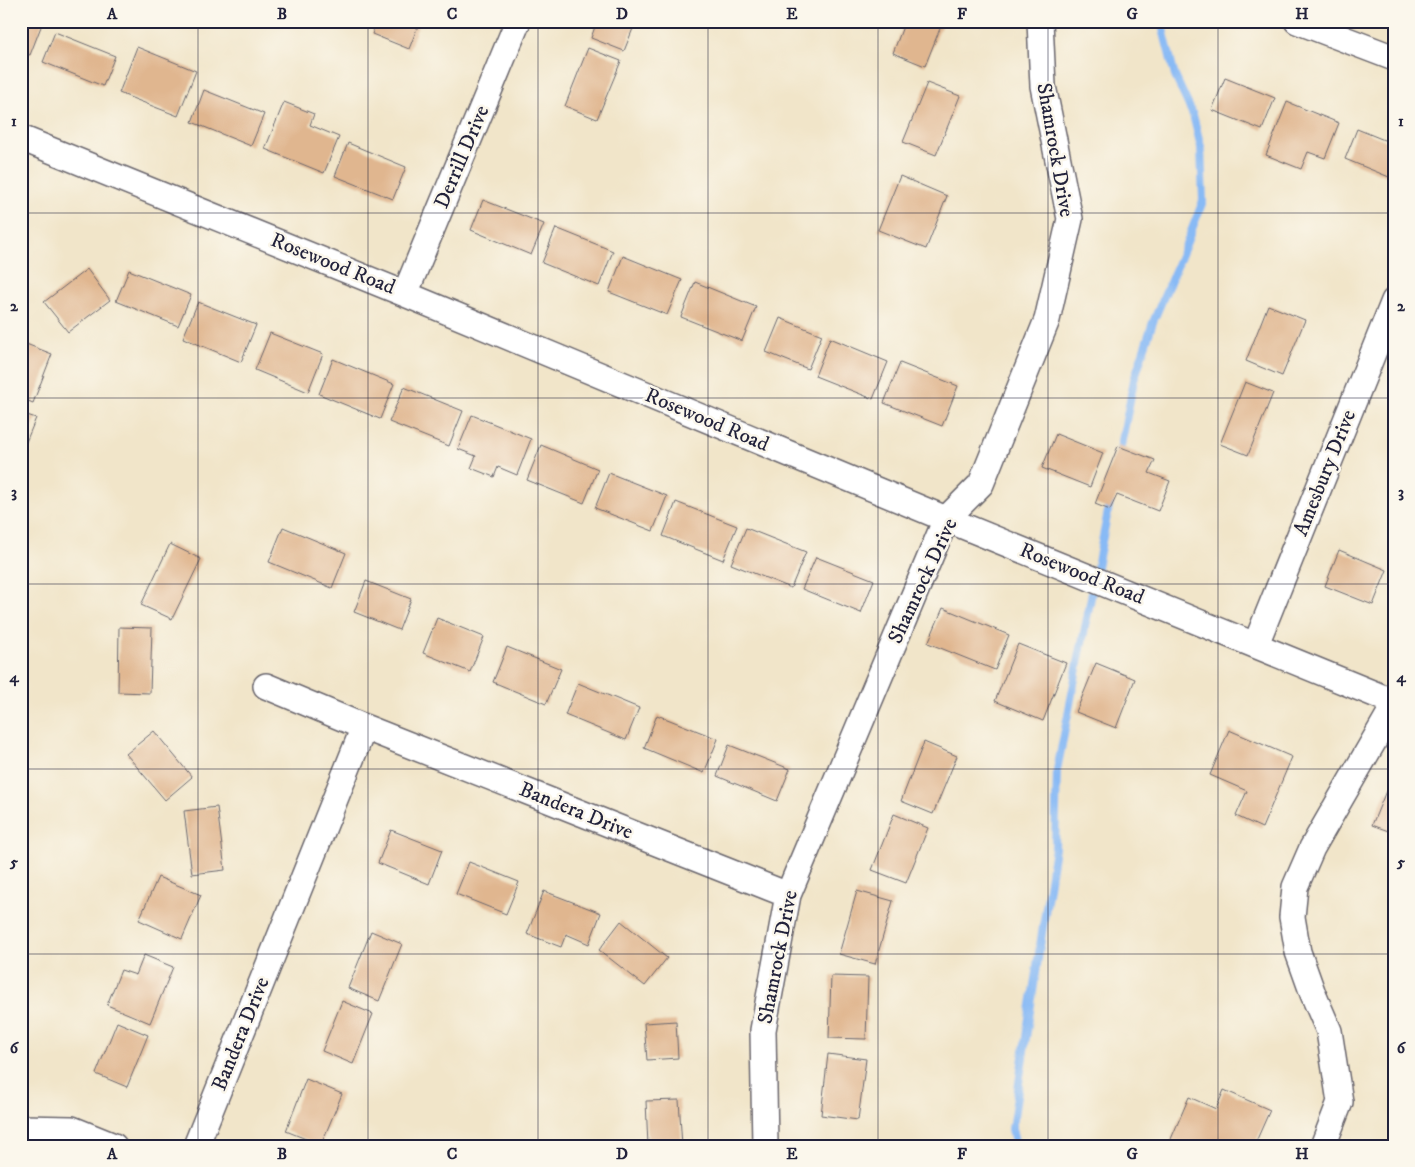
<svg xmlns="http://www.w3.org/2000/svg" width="1415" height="1167" viewBox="0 0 1415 1167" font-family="'IM FELL DW Pica',serif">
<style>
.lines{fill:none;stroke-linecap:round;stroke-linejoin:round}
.stream{stroke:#88baf5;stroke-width:8}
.building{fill:#e0b68f}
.minor-casing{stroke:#6a666d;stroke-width:28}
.minor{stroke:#fff;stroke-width:25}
.grid{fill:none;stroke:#22223b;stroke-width:1;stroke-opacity:0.55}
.labels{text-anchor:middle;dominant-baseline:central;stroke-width:5;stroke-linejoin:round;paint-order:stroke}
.street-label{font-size:21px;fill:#22223b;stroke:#fbf7ec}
.neatline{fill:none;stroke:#22223b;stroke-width:2}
.grid-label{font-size:16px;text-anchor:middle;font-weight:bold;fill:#22223b}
</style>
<rect width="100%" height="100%" fill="#fbf7ec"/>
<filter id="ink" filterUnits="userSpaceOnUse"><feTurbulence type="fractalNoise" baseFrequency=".02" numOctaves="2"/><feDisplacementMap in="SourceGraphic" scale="10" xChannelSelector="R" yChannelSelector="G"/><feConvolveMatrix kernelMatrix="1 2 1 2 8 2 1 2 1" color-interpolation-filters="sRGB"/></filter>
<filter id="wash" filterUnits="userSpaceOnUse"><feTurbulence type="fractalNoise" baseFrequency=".0096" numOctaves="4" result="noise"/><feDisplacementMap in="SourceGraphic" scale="20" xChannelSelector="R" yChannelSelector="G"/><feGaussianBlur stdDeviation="1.12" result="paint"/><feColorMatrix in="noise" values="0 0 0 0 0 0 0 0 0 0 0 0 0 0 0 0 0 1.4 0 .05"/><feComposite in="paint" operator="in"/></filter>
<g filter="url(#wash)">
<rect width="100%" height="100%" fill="#f1e5c9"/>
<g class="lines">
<path class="stream" d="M1119 456 1134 380 1153 322 1185 247 1203 201 1201 147 1193 115 1175 76 1161 21
M1016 1146 1012 1129 1055 848 1057 770 1110 501"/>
</g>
<g id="blocks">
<path class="building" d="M21 21H36L42 24 30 55 21 52Z
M377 21H420L409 49 372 34Z
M597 21H636L624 51 591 38Z
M905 21H943L925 66 893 53Z
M55 32 115 56 103 86 43 62Z
M137 47 196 71 178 116 119 93Z
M588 48 621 61 597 119 565 106Z
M1225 78 1275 98 1262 130 1212 110Z
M927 83 960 96 936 155 903 142Z
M204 90 264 114 251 146 192 122Z
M284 102 314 114 310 125 339 137 324 173 265 149Z
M1287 102 1339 123 1325 158 1308 152 1301 169 1266 155Z
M1357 129 1394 144V179L1345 159Z
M348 143 406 167 393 199 335 176Z
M900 176 947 196 926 249 878 230Z
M483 200 544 224 531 255 471 230Z
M556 228 613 251 599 286 542 263Z
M623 256 682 280 667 315 609 292Z
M87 269 110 300 68 332 44 302Z
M129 270 191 295 178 326 116 301Z
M695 282 756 307 742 341 681 317Z
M198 302 256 325 241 362 183 338Z
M1268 305 1305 320 1282 376 1246 361Z
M780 318 822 335 808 369 766 352Z
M270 333 323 354 308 392 255 370Z
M830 338 888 362 873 399 815 376Z
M21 342 52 354 33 403 21 398Z
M333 359 394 384 380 419 319 394Z
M900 363 958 386 942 426 884 403Z
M1245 382 1273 393 1248 455 1220 444Z
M404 387 463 411 449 446 389 422Z
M21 413 36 418 21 454Z
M472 415 531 439 517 475 498 467 494 477 471 468 476 456 458 449Z
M1056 434 1103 453 1090 487 1042 468Z
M541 445 598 469 584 503 527 480Z
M1118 446 1155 460 1149 473 1170 481 1158 511 1117 495 1110 510 1095 504Z
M609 473 667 496 653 531 595 508Z
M676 502 737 526 723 560 663 536Z
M283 527 346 553 332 588 269 562Z
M746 528 806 552 791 588 731 564Z
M170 544 201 559 172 619 141 605Z
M1339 550 1387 570 1373 605 1325 586Z
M816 557 874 580 861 613 802 589Z
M366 581 411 599 399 630 354 612Z
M943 608 1009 635 995 670 928 643Z
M437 618 484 637 470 672 423 653Z
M119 627 152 628 150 693 118 692Z
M1018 644 1066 663 1043 721 995 701Z
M507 647 561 669 546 704 493 682Z
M1096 663 1135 679 1116 728 1076 712Z
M578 683 639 708 626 740 565 715Z
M657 715 718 739 704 773 644 748Z
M1229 730 1292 757 1262 828 1236 816 1247 791 1210 775Z
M154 731 192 777 165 800 126 754Z
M924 742 957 756 933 814 901 801Z
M729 745 790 769 777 801 717 776Z
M1386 791 1394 795V833L1372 825Z
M217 807 225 870 192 874 184 811Z
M894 814 928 828 906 883 872 870Z
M391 830 442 850 429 884 378 863Z
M469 862 519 882 506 914 456 894Z
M158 877 201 895 182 939 139 920Z
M544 891 601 913 589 944 566 934 561 947 527 934Z
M857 891 893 901 875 964 839 954Z
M621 921 667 958 645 986 599 950Z
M371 931 402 944 379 1001 348 988Z
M144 955 173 967 150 1023 107 1005 121 970 136 975Z
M831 976 868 977 866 1039 829 1038Z
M342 1001 373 1014 353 1064 322 1051Z
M676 1021 678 1058 647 1060 644 1023Z
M117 1022 148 1035 127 1087 96 1074Z
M828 1054 866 1059 858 1120 821 1115Z
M306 1079 342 1094 321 1145 286 1131Z
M1224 1090 1270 1110 1254 1146H1168L1189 1097 1216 1109Z
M679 1100 682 1146H648L646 1101Z"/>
</g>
</g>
<g filter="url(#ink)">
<use href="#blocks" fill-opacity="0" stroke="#6a666d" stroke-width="1"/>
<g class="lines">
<defs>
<path id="minor" d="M1297 21 1394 58
M21 138 405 294 946 519 1394 702
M405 294 518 21
M1256 644 1394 301
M266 686 364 727 788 895
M21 1128 72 1129 114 1146
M196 1146 364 727
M765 1146 763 1030 788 895 946 519 981 484 1047 320 1070 219 1043 86 1040 21
M1323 1146 1340 1102 1329 1031 1313 994 1298 952 1292 917 1295 887 1312 848 1394 706"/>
</defs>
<use href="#minor" class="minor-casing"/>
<use href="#minor" class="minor"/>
</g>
</g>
<path class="grid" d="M198 21V1146M368 21V1146M538 21V1146M708 21V1146M878 21V1146M1048 21V1146M1218 21V1146M21 213H1394M21 398H1394M21 584H1394M21 769H1394M21 954H1394"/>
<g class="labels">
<g class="street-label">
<text transform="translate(1055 150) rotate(80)">Shamrock Drive</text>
<text transform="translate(462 157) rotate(-67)">Derrill Drive</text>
<text transform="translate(333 264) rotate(22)">Rosewood Road</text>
<text transform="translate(707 420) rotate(23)">Rosewood Road</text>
<text transform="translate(1325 473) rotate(-68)">Amesbury Drive</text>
<text transform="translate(1082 574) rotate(22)">Rosewood Road</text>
<text transform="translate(923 581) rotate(-65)">Shamrock Drive</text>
<text transform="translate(576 811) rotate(22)">Bandera Drive</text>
<text transform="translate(778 957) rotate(-79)">Shamrock Drive</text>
<text transform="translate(241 1034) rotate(-68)">Bandera Drive</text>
</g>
</g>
<rect width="1415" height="1167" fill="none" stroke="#fbf7ec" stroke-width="55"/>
<rect x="28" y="28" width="1360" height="1112" class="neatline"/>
<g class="grid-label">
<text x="112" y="19">A</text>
<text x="282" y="19">B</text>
<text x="452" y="19">C</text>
<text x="622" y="19">D</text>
<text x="792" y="19">E</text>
<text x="962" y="19">F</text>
<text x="1132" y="19">G</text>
<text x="1302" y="19">H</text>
<text x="14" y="126">1</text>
<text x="1401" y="126">1</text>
<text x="14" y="311">2</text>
<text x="1401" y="311">2</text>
<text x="14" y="497">3</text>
<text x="1401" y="497">3</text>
<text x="14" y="682">4</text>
<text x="1401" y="682">4</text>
<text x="14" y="867">5</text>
<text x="1401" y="867">5</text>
<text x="14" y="1053">6</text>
<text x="1401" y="1053">6</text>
<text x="112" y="1159">A</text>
<text x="282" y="1159">B</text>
<text x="452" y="1159">C</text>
<text x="622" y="1159">D</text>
<text x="792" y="1159">E</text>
<text x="962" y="1159">F</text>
<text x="1132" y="1159">G</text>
<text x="1302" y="1159">H</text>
</g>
</svg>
